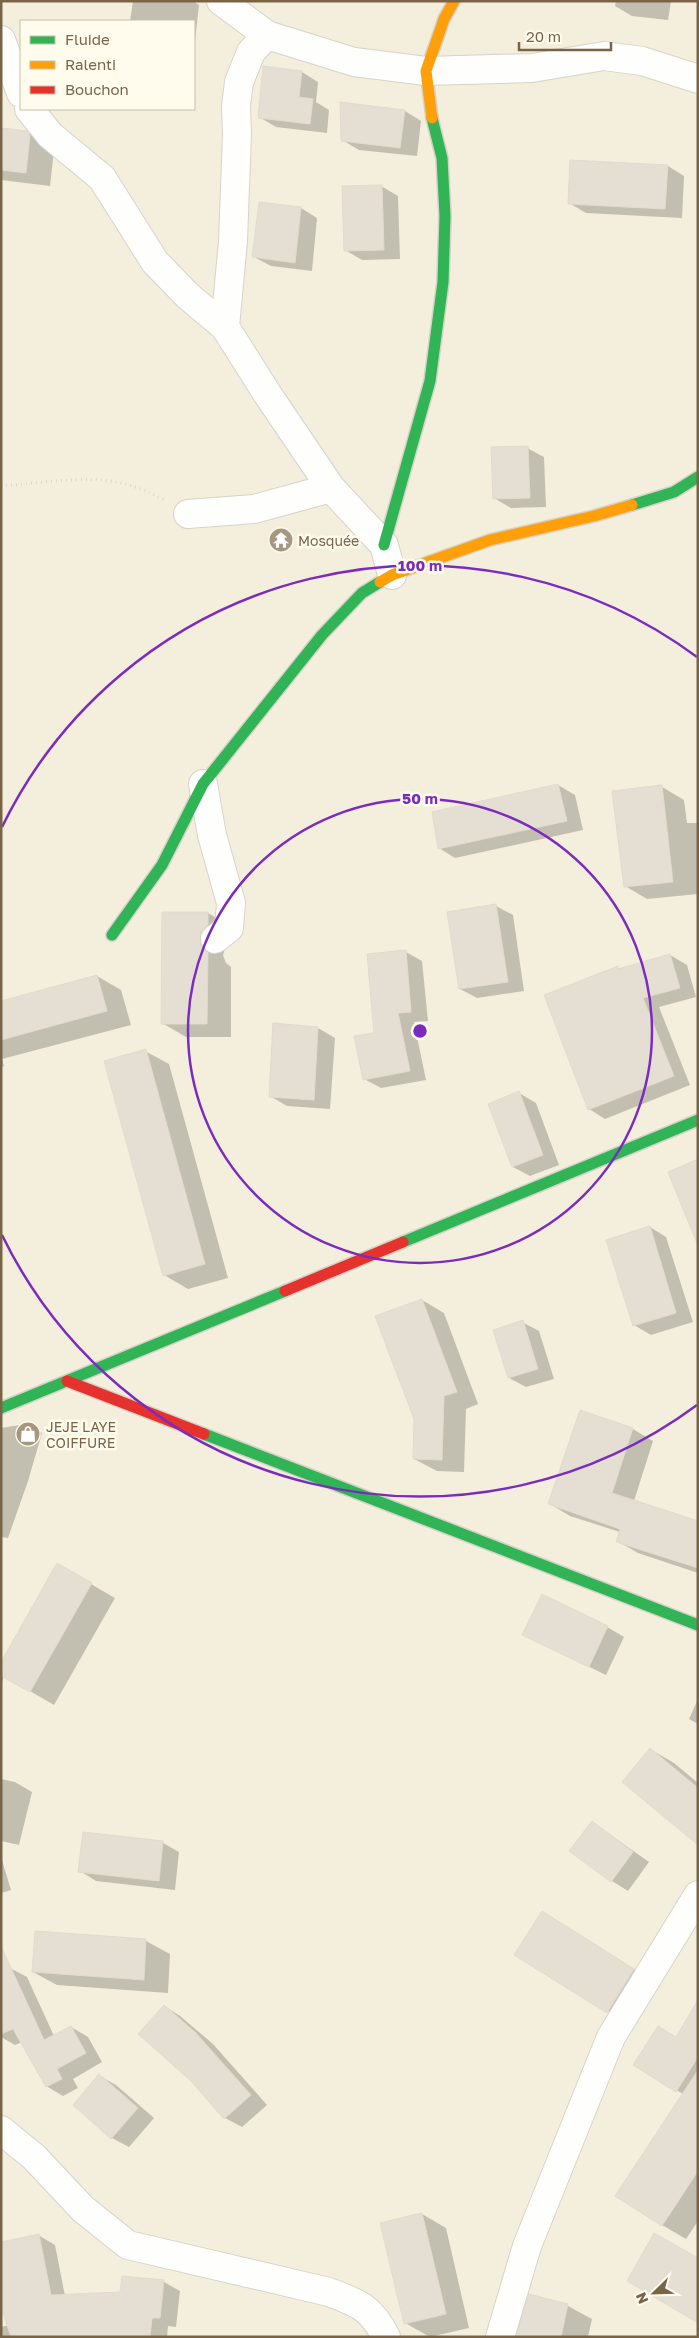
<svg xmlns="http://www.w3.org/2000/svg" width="699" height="2338" viewBox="0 0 699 2338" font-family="'Golos Text',sans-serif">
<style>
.residential{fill:#f4efdc;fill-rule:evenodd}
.shadow{fill:#0003}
.building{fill:#e5dfd3;stroke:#e2dacd}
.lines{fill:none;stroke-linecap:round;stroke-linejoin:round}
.street-casing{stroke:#d7d3ca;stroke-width:30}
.fast-casing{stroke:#d6d2c7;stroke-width:14}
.slow-casing{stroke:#d6d2c7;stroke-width:14}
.jam-casing{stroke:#d6d2c7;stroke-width:14}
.path{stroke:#dcd6cd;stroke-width:3;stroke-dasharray:1 4;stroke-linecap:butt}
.street{stroke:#fefefc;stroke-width:28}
.fast{stroke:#30b455;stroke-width:11}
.slow{stroke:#ff9f0a;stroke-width:11}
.jam{stroke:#e5322d;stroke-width:11}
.ring{fill:none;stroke:#7b2cbf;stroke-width:2.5}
.labels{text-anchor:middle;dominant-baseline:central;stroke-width:5;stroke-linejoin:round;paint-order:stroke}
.poi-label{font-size:14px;fill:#7a6448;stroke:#fffcee;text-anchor:start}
.centre{fill:#7b2cbf;stroke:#fffcee;stroke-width:2.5}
.ring-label{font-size:15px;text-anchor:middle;font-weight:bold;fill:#7b2cbf;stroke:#fffcee;stroke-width:5;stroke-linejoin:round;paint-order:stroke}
</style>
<rect width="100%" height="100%" fill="#f8f6ec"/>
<path class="residential" d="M1 1H698V2337H1ZM21 21H194V109H21Z"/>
<path class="shadow" d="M133 1H193L199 5 194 50V21H130Z
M616 1H671L668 20 632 16 615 6Z
M302 72 318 82 316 102 329 110 327 133 276 127 259 117Z
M405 111 421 121 417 156 359 150 342 140Z
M1 129 26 132 51 146 54 150 50 186 1 180Z
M668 166 684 176 682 218 586 213 569 203Z
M381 186 398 196 400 259 362 260 345 250Z
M301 208 317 218 312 271 271 266 254 257Z
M527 448 544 457 546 507 511 508 494 498Z
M558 785 575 795 583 830 455 858 439 848Z
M662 787 684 800 687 823H698V894L647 899 625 886Z
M496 906 513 915 524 991 477 998 460 989Z
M208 913 232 927 223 955 226 963 231 967V1037H186L162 1023Z
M406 952 422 961 428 1021 414 1022 426 1080 381 1088 364 1079 375 1034Z
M670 955 687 965 696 997 659 1007 690 1085 605 1119 589 1109 618 968 621 969Z
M97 976 121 990 131 1025 2 1059 4 1066 1 1067V1002Z
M318 1028 335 1038 330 1109 287 1106 270 1096Z
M145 1051 169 1064 228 1278 188 1289 164 1275Z
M519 1093 536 1103 559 1165 530 1176 513 1167Z
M650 1227 666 1237 693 1322 651 1335 634 1325Z
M422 1300 444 1313 478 1404 466 1409 464 1472 437 1471 414 1459Z
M522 1322 539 1331 554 1379 526 1387 509 1378Z
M581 1412 633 1429 653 1441 634 1501 698 1522V1573L638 1553 617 1541 620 1532 570 1516 550 1504Z
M26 1424 42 1433 28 1481 8 1538 1 1537V1428Z
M58 1565 115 1598 54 1705 4 1676 1 1685V1664Z
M607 1627 624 1637 606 1675 524 1635Z
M698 1699V1724L689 1719Z
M650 1749 674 1763 698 1783V1843Z
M1 1779 15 1782 32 1792 19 1845 1 1841Z
M592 1822 649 1862 628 1891 612 1881Z
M163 1843 179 1852 175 1890 96 1881 80 1871Z
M1 1857 11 1890 1 1893Z
M543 1912 658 1984 632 2026 516 1954Z
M36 1933 146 1941 170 1954 168 1993 57 1985 33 1972Z
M10 1968 27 1977 54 2036 71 2027 88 2037 102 2062 73 2079 78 2088 63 2096 46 2086 22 2042 15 2045 1 2037V1972Z
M698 2002V2221L686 2239 662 2225 683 2094 635 2065 677 2038Z
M164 2006 180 2016 213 2044 267 2105 242 2127 225 2118Z
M100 2076 116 2085 154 2118 129 2147 112 2138Z
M422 2214 446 2228 469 2328 430 2337 405 2323Z
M38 2235 55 2245 65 2296 122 2294 164 2282 180 2291 176 2327 168 2326 167 2337H1V2327L9 2325Z
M530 2296 568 2306 592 2319 588 2337H518Z"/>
<path class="building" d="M263 66 302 71 299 97 313 99 310 124 258 118Z
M340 102 405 110 400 148 341 141Z
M1 128 27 131 30 136 26 173 1 170Z
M570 160 668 165 665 209 568 204Z
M382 185 384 250 344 251 342 186Z
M259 202 301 207 295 263 252 257Z
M528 446 530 498 493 499 491 447Z
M558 784 567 821 438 849 432 812Z
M662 785 673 882 624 887 612 791Z
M496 904 508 982 459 989 447 912Z
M162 912H208V925L201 933 200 941 202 948 208 953 207 1024H161Z
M406 950 411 1012 398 1013 410 1071 363 1080 354 1036 374 1033 367 954Z
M670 954 680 988 643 998 674 1076 588 1110 544 995 618 966V969Z
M97 975 107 1011 1 1040V1001Z
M273 1023 318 1027 314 1100 269 1097Z
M146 1049 205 1264 163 1276 104 1061Z
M519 1091 543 1155 512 1167 488 1104Z
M698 1159V1242L697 1243 668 1172Z
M650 1226 676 1313 633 1326 606 1240Z
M422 1299 457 1392 444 1396 442 1460 413 1459 414 1419 375 1316Z
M523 1320 538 1369 508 1378 493 1330Z
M580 1410 633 1428 612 1493 698 1521V1568L616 1542 620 1529 548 1504Z
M57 1563 92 1583 30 1692 1 1676V1662Z
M542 1594 608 1626 589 1667 522 1635Z
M650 1748 698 1788V1845L622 1782Z
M592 1821 633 1852 611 1882 569 1851Z
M83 1832 163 1841 159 1881 78 1872Z
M542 1911 634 1969 607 2013 514 1955Z
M35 1931 146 1939 144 1980 32 1972Z
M1 1946 44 2040 71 2026 86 2053 57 2069 62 2079 46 2087 13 2029 1 2034Z
M698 2000V2057L676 2092 633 2065 658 2026 676 2037Z
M164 2005 196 2033 251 2095 224 2119 191 2081 138 2034Z
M698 2070V2171L662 2226 615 2196Z
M99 2074 138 2108 111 2139 73 2105Z
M422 2213 446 2314 404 2324 380 2223Z
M654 2233 698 2258V2323L627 2281Z
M39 2234 51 2295 120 2292 122 2276 164 2280 160 2318H152L150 2337H11L1 2306V2242Z
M529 2294 568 2304 561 2337H516Z"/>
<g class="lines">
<defs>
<path id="street" d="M221 1 267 35 354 62 426 71 532 68 604 56 642 61 698 79
M1 40 21 93
M29 109 50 135 102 178 155 262 188 296 225 327 268 395 331 488
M225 327 233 241 237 134 236 106 239 82 251 52 267 35
M188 514 254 509 331 488 384 545 392 575
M203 784 212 835 231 903 229 928 215 939
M1 2130 34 2157 83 2209 128 2245 329 2292C358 2303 371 2307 386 2337
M500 2337 527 2246 611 2037 698 1895"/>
<path id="fast" d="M632 505 674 492 698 477
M384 545 430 381 443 282 445 216 442 158 432 118
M112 935 162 865 203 784 322 635 362 593 380 582
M403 1242 698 1120
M1 1408 285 1291
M204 1434 698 1625"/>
<path id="slow" d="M432 118 426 71 444 19 454 1
M380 582 392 575 490 540 594 516 632 505"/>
<path id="jam" d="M285 1291 403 1242
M67 1381 204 1434"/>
</defs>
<use href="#street" class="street-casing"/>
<use href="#fast" class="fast-casing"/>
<use href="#slow" class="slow-casing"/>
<use href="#jam" class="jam-casing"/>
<path class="path" d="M1 485C15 486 30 483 44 482 91 478 120 476 164 500"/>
<use href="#street" class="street"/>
<use href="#fast" class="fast"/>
<use href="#slow" class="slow"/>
<use href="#jam" class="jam"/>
</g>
<g class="ring">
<circle cx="420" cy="1031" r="232"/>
<path d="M697 1405A465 465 0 0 1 2 1235M2 827A465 465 0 0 1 697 657"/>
</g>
<defs>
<symbol id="temple-disc" viewBox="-11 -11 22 22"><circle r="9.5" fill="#a69781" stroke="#fffcee"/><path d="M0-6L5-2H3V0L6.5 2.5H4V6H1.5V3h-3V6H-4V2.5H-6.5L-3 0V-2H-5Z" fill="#fff"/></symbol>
<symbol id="shop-disc" viewBox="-11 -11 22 22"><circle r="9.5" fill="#a69781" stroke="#fffcee"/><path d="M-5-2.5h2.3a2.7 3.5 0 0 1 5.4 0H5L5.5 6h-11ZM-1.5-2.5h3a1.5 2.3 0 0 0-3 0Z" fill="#fff"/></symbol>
</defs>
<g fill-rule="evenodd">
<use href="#temple-disc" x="267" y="526" width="28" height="28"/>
<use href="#shop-disc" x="14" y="1420" width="28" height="28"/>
</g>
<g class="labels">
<g class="poi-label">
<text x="298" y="540">Mosquée</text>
<text x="46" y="1426">JEJE LAYE<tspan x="46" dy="16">COIFFURE</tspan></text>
</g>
</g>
<circle cx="420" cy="1031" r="8" class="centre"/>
<g class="ring-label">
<text x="420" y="571">100 m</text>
<text x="420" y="804">50 m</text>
</g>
<rect width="699" height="2338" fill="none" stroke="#7a6448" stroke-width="5"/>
<rect x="20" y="20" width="175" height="90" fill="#fffcee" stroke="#cabfac"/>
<rect x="30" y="36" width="25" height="8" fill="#30b455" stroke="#cabfac"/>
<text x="65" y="45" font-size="15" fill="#7a6448">Fluide</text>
<rect x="30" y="61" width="25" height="8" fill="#ff9f0a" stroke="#cabfac"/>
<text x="65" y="70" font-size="15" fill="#7a6448">Ralenti</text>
<rect x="30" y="86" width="25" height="8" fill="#e5322d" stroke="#cabfac"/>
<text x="65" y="95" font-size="15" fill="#7a6448">Bouchon</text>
<g transform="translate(654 2293) rotate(247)" stroke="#fffcee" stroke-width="4" paint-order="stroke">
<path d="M0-4L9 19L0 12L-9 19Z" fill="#7a6448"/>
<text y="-8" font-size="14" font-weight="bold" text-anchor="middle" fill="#7a6448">N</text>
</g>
<path d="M519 42v8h92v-8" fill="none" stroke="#7a6448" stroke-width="2.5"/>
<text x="526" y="42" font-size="15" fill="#7a6448" stroke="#fffcee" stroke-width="4" paint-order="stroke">20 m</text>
</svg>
